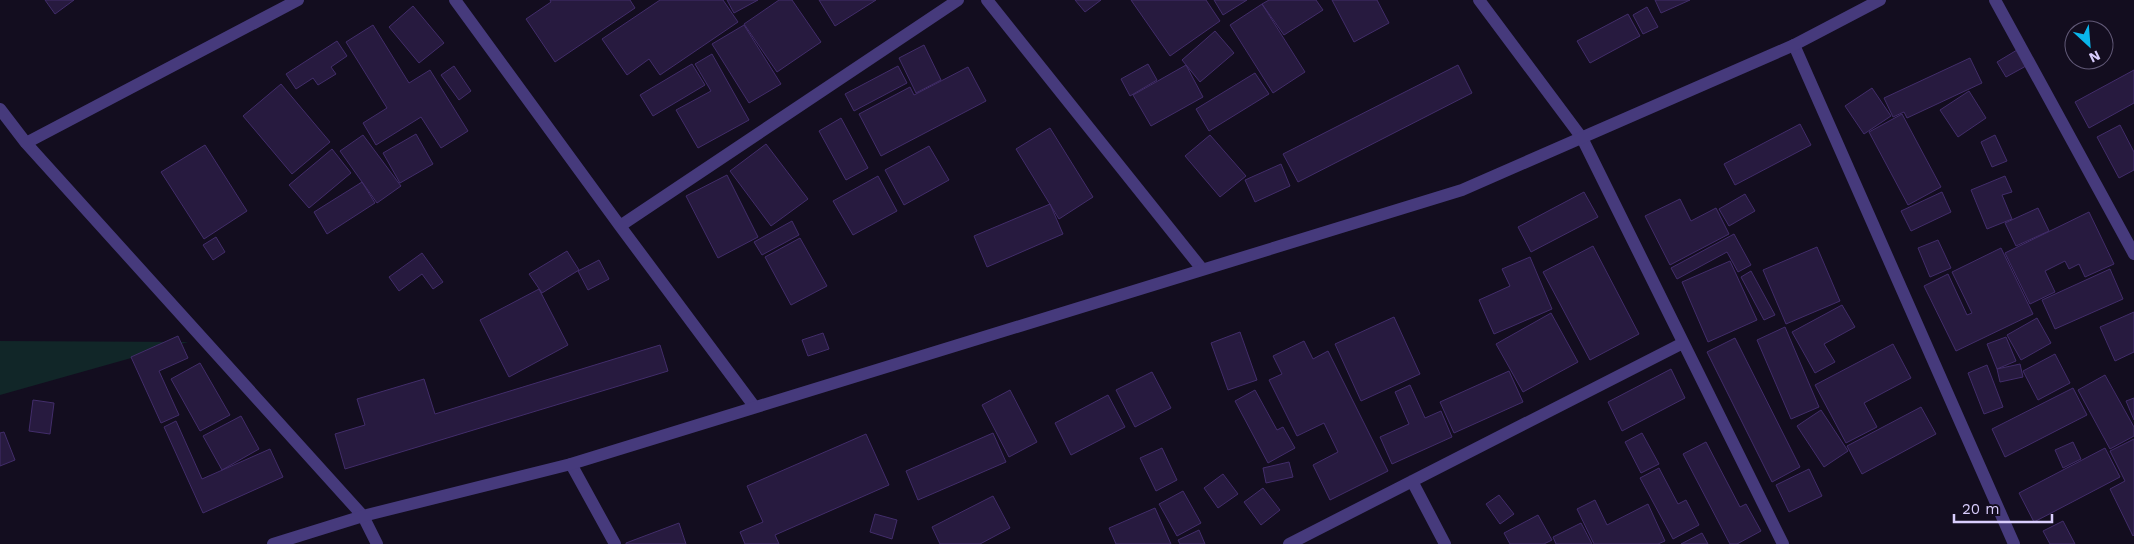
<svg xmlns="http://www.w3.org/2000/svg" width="2134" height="544" viewBox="0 0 2134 544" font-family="'Work Sans',sans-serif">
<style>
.green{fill:#112628}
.building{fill:#271a3f;stroke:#422d6a}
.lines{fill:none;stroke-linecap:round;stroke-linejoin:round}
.minor{stroke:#463a7c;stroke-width:12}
.tertiary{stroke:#463a7c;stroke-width:12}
</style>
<rect width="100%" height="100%" fill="#130d1f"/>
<path class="green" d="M0 341 188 342 0 395Z"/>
<path class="building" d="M45 0H74L55 14Z
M550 0H630L635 8 555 62 526 19 551 2Z
M660 0H723L738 22 660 75 649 59 627 75 602 39Z
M727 0H758L734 13Z
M779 0H792L821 42 777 72 744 24Z
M819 0H876L835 26Z
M1075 0H1101L1085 12Z
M1131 0H1206L1220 21 1170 56Z
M1214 0H1247L1223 15Z
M1269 0H1316L1323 10 1284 35 1262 4Z
M1332 0H1377L1389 23 1354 42Z
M1655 0H1690L1661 13Z
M1262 4 1305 72 1273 93 1230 25Z
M413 6 444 43 419 63 389 27Z
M1647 7 1658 27 1643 34 1633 15Z
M1628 14 1640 36 1590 63 1577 41Z
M373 25 409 83 430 70 468 131 441 148 421 117 376 145 363 123 387 108 346 42Z
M744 25 781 84 749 103 712 44Z
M1215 31 1234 53 1200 82 1182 60Z
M337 41 347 56 331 67 336 74 318 85 313 78 296 89 286 74Z
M924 45 941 80 916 93 899 58Z
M2017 50 2026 66 2006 77 1997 62Z
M712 54 749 120 698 148 676 110 711 91 695 64Z
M1970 58 1982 83 1907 118 1904 112 1893 117 1884 98Z
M692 64 705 85 653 116 640 95Z
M1148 64 1157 80 1130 96 1121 79Z
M1186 65 1203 97 1151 126 1133 95Z
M1458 65 1472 93 1298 182 1283 154Z
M454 66 471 91 459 100 441 75Z
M898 66 907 83 854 111 845 94Z
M968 67 986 101 881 156 859 114 910 87 914 95Z
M2134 70V103L2089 128 2075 102Z
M1255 73 1269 94 1209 131 1196 109Z
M281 84 330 142 292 174 243 116Z
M1872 88 1891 116 1864 134 1845 106Z
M1969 91 1986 118 1958 137 1940 110Z
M1902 114 1941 187 1908 205 1869 132Z
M841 118 868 168 846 180 819 131Z
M1800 124 1811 145 1735 185 1724 164Z
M2120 125 2134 152V170L2119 178 2097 137Z
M1050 128 1093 197 1059 219 1016 149Z
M416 134 433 164 400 183 383 153Z
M363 135 401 186 377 203 340 151Z
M1210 135 1246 176 1220 197 1185 156Z
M1995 135 2007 161 1992 167 1981 142Z
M766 144 808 199 771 226 730 171Z
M205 145 247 211 204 239 161 172Z
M929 146 949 180 904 205 885 170Z
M332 149 351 173 309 208 289 185Z
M1281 164 1290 186 1255 202 1245 180Z
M727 175 758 237 718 258 686 196Z
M878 176 897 211 853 235 833 201Z
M2005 176 2012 192 2002 195 2012 219 1987 229 1971 190Z
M362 182 375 203 327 234 314 212Z
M1584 192 1598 217 1531 252 1518 227Z
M1942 192 1951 212 1911 231 1901 211Z
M1745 194 1755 211 1729 226 1719 209Z
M1680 199 1691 221 1716 208 1729 234 1670 265 1645 216Z
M1050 204 1063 234 987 267 974 236Z
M2038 208 2049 231 2016 246 2005 223Z
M2089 212 2114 264 2085 277 2079 264 2069 269 2065 261 2045 271 2055 292 2030 304 2005 253Z
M792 221 799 235 762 255 754 242Z
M1734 234 1751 265 1738 272 1727 252 1677 279 1671 268Z
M216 237 225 252 213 260 203 245Z
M800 238 827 286 791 305 765 257Z
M1938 240 1951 268 1930 277 1918 248Z
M1593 246 1639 334 1590 360 1543 272Z
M1817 247 1840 301 1786 324 1763 270Z
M2001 248 2033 314 1956 351 1924 286 1948 274 1967 315 1972 313 1952 272Z
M567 251 579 270 542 293 529 274Z
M422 253 443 282 433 289 422 274 399 291 389 277Z
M1530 257 1552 309 1494 334 1479 300 1510 286 1502 269Z
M599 260 609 279 588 290 578 271Z
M1730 261 1757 320 1708 342 1682 282Z
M2110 269 2123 299 2055 329 2042 300Z
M1751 271 1775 315 1764 320 1741 277Z
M539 289 568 345 509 377 480 320Z
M1842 305 1855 327 1824 344 1835 362 1815 373 1792 332Z
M2134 312V352L2115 361 2100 327Z
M1551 313 1578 362 1523 392 1496 344Z
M1394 317 1420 374 1361 401 1335 344Z
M2037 318 2051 343 2021 360 2007 335Z
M1785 327 1819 407 1791 419 1757 340Z
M1240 332 1257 380 1228 390 1211 343Z
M823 333 829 349 808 356 802 340Z
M178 336 188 358 159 371 179 415 161 423 131 357Z
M2006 337 2016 361 1997 369 1987 344Z
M1735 338 1800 467 1772 482 1707 352Z
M1304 341 1313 359 1328 351 1388 471 1330 500 1313 465 1338 452 1324 423 1297 436 1269 380 1282 374 1273 356Z
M1893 344 1911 378 1864 403 1877 427 1846 443 1815 385Z
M660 345 668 371 345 469 335 434 365 425 357 399 424 379 435 414Z
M2055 354 2070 383 2038 400 2023 371Z
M200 363 230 415 200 431 171 379Z
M2020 364 2023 377 2000 382 1997 369Z
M1987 365 2003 407 1984 414 1968 373Z
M1671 369 1685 398 1622 431 1608 402Z
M1509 371 1523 402 1454 433 1440 402Z
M1152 372 1171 408 1135 427 1116 390Z
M2105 375 2134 427V436L2110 449 2078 390Z
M1410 385 1425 418 1441 411 1452 437 1392 464 1380 437 1409 424 1395 392Z
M2073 388 2087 415 2005 457 1992 429Z
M1010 390 1037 442 1009 457 982 405Z
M1255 390 1277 430 1283 427 1295 448 1268 463 1235 401Z
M1108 395 1125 427 1071 455 1055 423Z
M2134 398V420L2126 401Z
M33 400 54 403 50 434 29 431Z
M1921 407 1936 434 1862 474 1847 446Z
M1821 410 1848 451 1824 467 1797 426Z
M241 416 259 449 222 470 203 436Z
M176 421 202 479 270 449 283 477 203 513 164 427Z
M4 432 15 460 0 466V433Z
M993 433 1006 462 918 500 906 471Z
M1642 433 1659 464 1641 473 1625 442Z
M866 434 889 485 775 535 779 544H745L740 532 763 522 747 486Z
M2134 439V535L2133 536 2110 489 2125 481 2110 451Z
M1706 442 1740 507 1746 504 1761 531 1737 544H1730L1683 454Z
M2073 442 2081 459 2063 468 2055 450Z
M1162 448 1177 480 1156 491 1140 458Z
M2105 448 2120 477 2034 522 2019 493Z
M1289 462 1293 477 1266 483 1263 468Z
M1659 468 1678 504 1686 500 1699 525 1673 539 1640 478Z
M1809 469 1822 496 1789 512 1776 485Z
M1223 474 1238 494 1218 508 1204 488Z
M1263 488 1280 510 1261 525 1244 502Z
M1183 491 1201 523 1177 536 1159 504Z
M1499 495 1514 514 1500 524 1486 504Z
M993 496 1010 528 980 544H940L932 527Z
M1595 500 1607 525 1648 504 1665 541 1658 544H1594L1577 509Z
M1155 508 1171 544H1116L1109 528Z
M875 514 897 520 892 539 870 532Z
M1538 515 1552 540 1544 544H1510L1504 533Z
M2063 521 2075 544H2050L2043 531Z
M679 523 686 544H626V543Z
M1581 523 1592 544H1556L1553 537Z
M1199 530 1205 544H1180L1178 540Z
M1702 533 1708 544H1681Z"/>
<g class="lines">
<path class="minor" d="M455 0 620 226 754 406
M987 0 1202 269
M1479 0 1582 138 1783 544
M1995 0 2134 254
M1794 45 2014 544
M0 109 26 143 363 516 377 544
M26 143 298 0
M620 226 958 0
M571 464 615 544
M1412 481 1445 544
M1289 544 1683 343"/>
<path class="tertiary" d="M273 544 363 516 571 464 1462 190 1794 45 1880 0"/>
</g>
<g transform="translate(2089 45) rotate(154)"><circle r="24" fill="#130d1f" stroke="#625a78"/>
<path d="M0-4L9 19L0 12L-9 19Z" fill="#0ab6eb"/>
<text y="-8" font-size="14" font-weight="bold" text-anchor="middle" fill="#d9cdfd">N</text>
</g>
<path d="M1954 514v8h98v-8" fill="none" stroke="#d9cdfd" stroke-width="2.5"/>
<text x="1962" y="514" font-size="15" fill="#d9cdfd" stroke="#130d1f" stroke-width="4" paint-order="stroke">20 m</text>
</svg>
